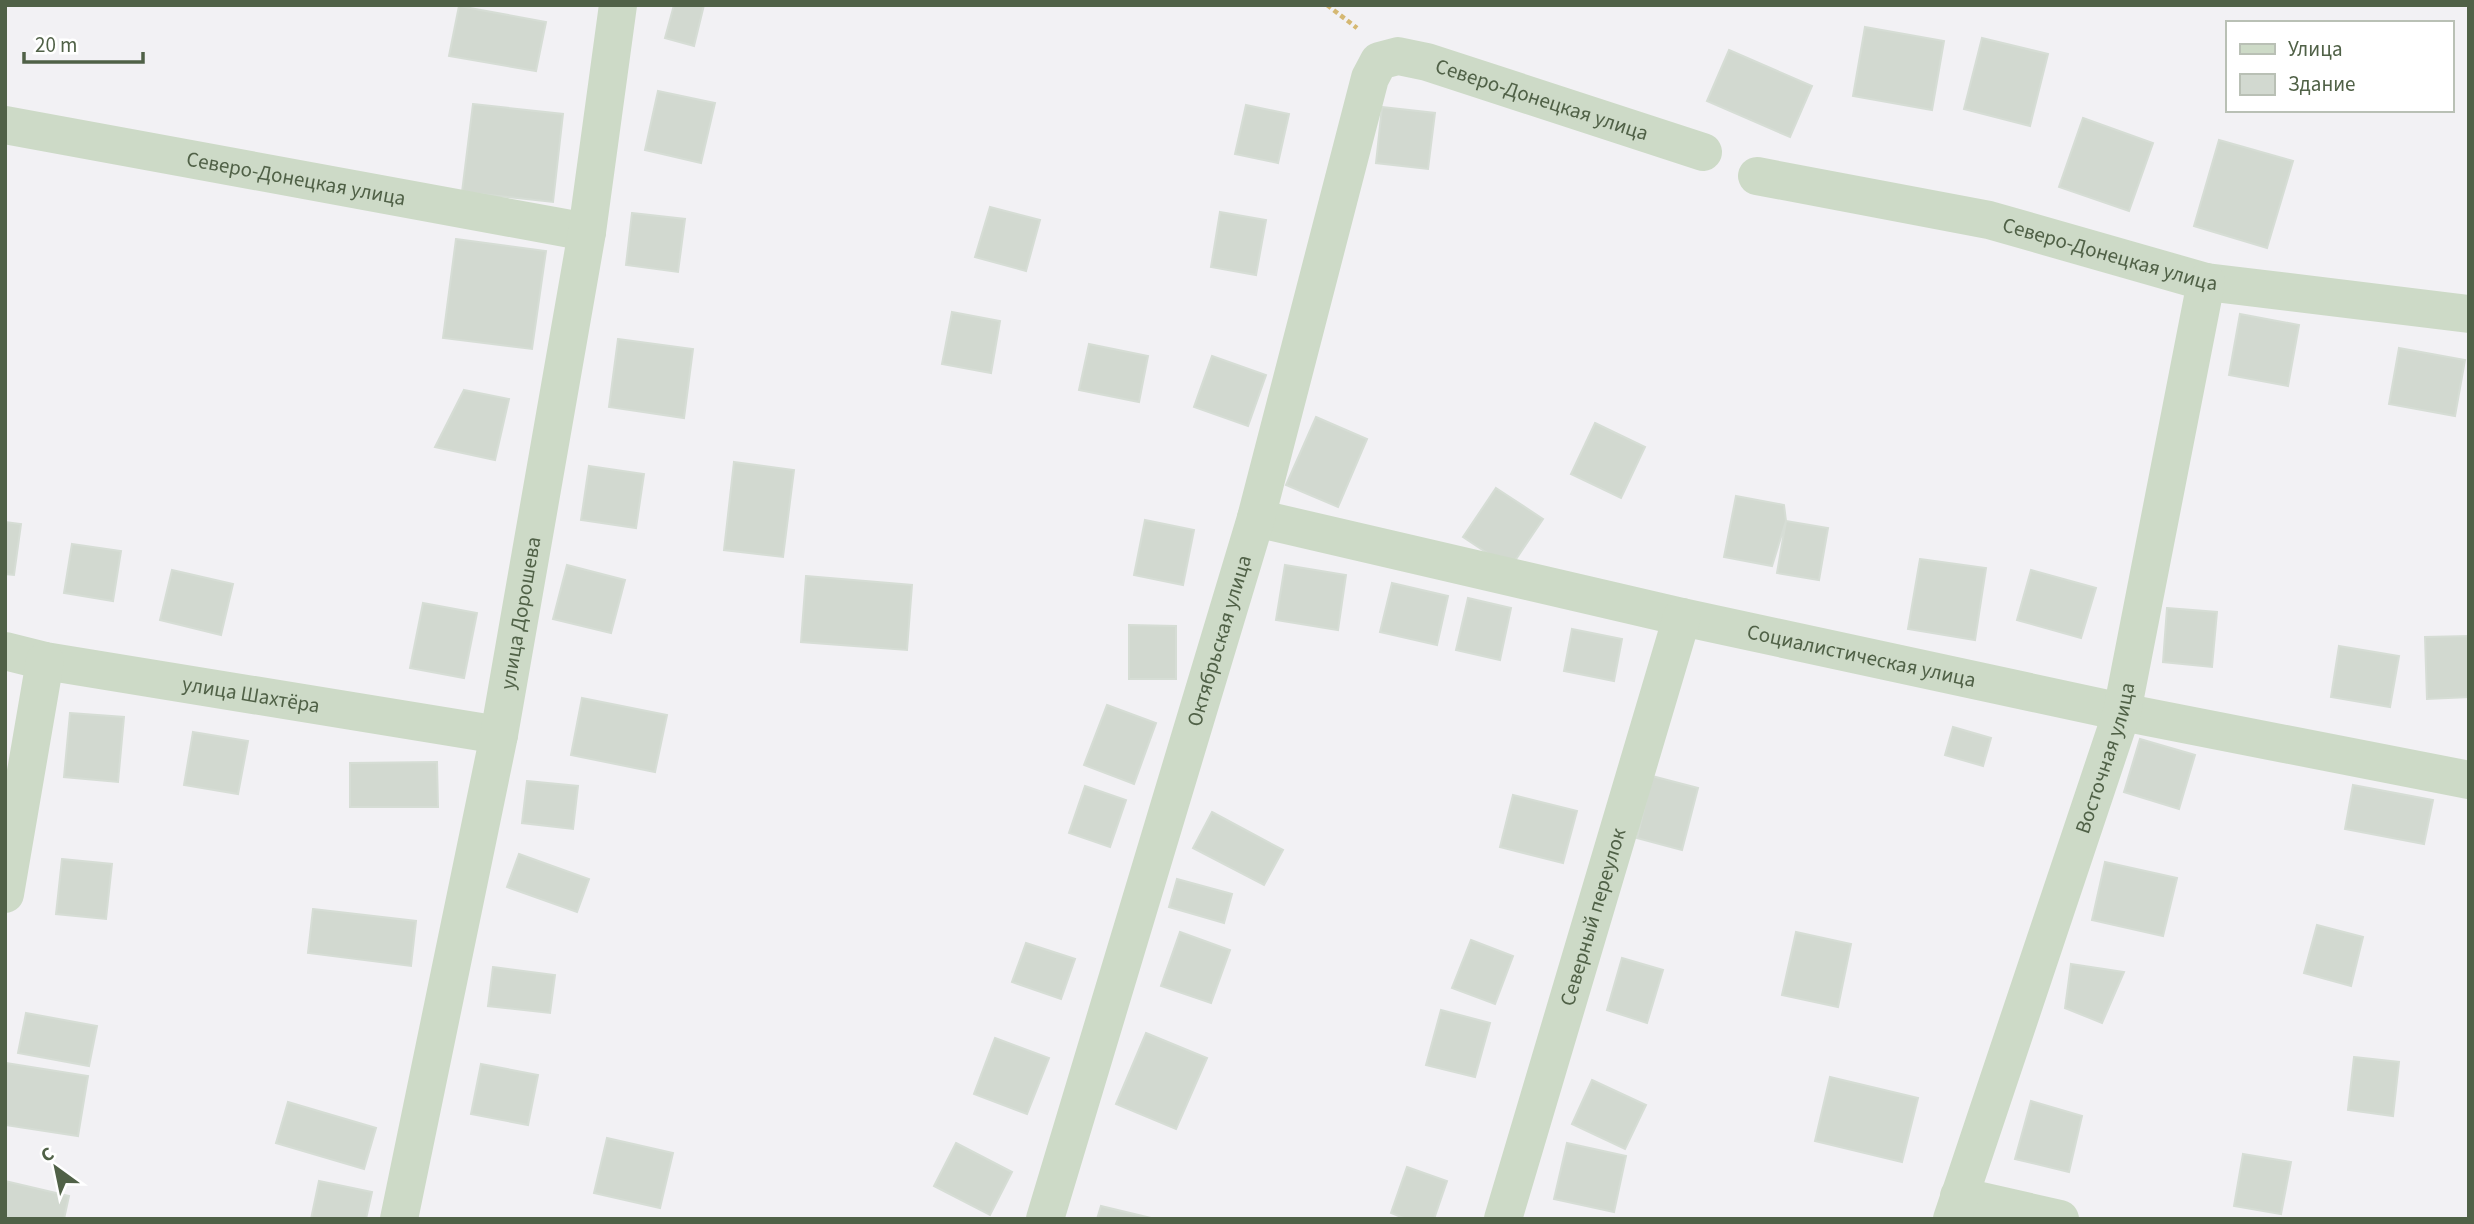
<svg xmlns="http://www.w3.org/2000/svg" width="2474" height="1224" viewBox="0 0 2474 1224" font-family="'Source Sans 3',sans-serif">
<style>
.building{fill:#d2d9d0;stroke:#d6ddd5;stroke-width:2}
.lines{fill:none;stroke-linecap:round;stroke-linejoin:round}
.path{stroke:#d5b872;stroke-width:4.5;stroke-dasharray:5 3.5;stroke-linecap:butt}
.street{stroke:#cddac7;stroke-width:38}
.labels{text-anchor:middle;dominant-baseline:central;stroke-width:6;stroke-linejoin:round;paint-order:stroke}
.street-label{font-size:21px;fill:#506147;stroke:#fff}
</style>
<rect width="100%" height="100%" fill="#f2f1f4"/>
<path class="building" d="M674 5H704L694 46 665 38Z
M459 6 546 22 536 71 449 56Z
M1865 27 1944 41 1932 110 1853 96Z
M1982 38 2048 54 2030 126 1964 109Z
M1729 50 1812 86 1790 137 1707 101Z
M658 91 715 103 701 163 645 150Z
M473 104 563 114 553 202 462 192Z
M1246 105 1289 114 1278 163 1235 154Z
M1382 107 1435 113 1428 169 1376 163Z
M2083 118 2153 143 2129 211 2059 187Z
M2219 140 2293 161 2267 248 2194 226Z
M990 207 1040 220 1026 271 975 257Z
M1220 212 1266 220 1256 275 1211 267Z
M632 213 685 219 678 272 626 265Z
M456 239 546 251 532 349 443 338Z
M952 312 1000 321 991 373 942 364Z
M2240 314 2299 325 2288 386 2229 375Z
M618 339 693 349 684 418 609 407Z
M1089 344 1148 356 1139 402 1079 390Z
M2399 348 2465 360 2455 416 2389 404Z
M1212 356 1266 375 1248 426 1194 407Z
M464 390 509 399 495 460 435 447Z
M1316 417 1367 439 1338 507 1286 485Z
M1595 423 1645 447 1621 498 1571 474Z
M734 462 794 470 783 557 724 550Z
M589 466 644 474 636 528 581 520Z
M1496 488 1543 519 1510 568 1463 537Z
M1736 496 1784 505 1786 521 1772 566 1724 557Z
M1145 520 1194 530 1183 585 1134 575Z
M1786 521 1828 528 1819 580 1777 573Z
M5 522 21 524 14 575 5 574Z
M72 544 121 551 113 601 64 593Z
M1920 559 1986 568 1975 640 1908 629Z
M567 565 625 580 611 633 553 619Z
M1285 565 1346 575 1338 630 1276 620Z
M172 570 233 584 221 635 160 620Z
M2031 570 2096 588 2081 638 2017 620Z
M806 576 912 585 907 650 801 642Z
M1392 583 1448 596 1437 645 1380 632Z
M1468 598 1511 608 1500 660 1456 650Z
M423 603 477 613 464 678 410 668Z
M2167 608 2217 612 2212 667 2163 662Z
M1129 625 1176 626V679H1129Z
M1572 629 1622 639 1614 681 1564 671Z
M2469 636V697L2427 699 2425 637Z
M2339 646 2399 656 2390 707 2331 697Z
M582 698 667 715 655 772 571 755Z
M1107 705 1156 723 1134 784 1084 765Z
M70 713 124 717 118 782 64 777Z
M1953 727 1991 738 1983 766 1945 755Z
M193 732 248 741 238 794 184 785Z
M2140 739 2195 755 2179 809 2124 792Z
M437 762 438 807H350V763Z
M1652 776 1698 788 1682 850 1637 838Z
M527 781 578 786 573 829 522 823Z
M2353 785 2433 800 2424 844 2345 829Z
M1085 786 1126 800 1110 847 1069 833Z
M1513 795 1577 811 1563 863 1500 847Z
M1212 812 1283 850 1264 885 1193 848Z
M519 854 589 879 577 912 507 887Z
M62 859 112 864 106 919 56 914Z
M2105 862 2177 878 2163 936 2092 920Z
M1177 879 1232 894 1224 923 1169 907Z
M313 909 416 921 411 966 308 953Z
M2317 925 2363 937 2351 986 2304 973Z
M1180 932 1230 950 1211 1003 1161 986Z
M1796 932 1851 944 1838 1007 1782 995Z
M1471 940 1513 956 1495 1004 1452 988Z
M1026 943 1075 959 1061 999 1012 982Z
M1622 958 1663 970 1647 1023 1607 1010Z
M2071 964 2124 972 2102 1023 2065 1008Z
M493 967 555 975 550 1013 488 1006Z
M1441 1010 1490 1023 1475 1077 1426 1065Z
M26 1013 97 1026 89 1066 18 1053Z
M1146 1033 1207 1058 1176 1129 1116 1104Z
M995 1038 1049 1058 1027 1114 974 1094Z
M2354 1057 2399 1062 2393 1116 2348 1110Z
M6 1063 88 1076 78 1136 5 1125Z
M481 1064 538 1075 528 1125 471 1114Z
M1830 1077 1918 1098 1902 1162 1815 1141Z
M1592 1080 1646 1105 1625 1149 1572 1124Z
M2031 1101 2082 1116 2069 1172 2015 1159Z
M288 1102 376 1128 364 1169 276 1143Z
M607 1138 673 1153 660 1208 594 1193Z
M956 1143 1012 1172 990 1215 934 1186Z
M1567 1143 1626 1156 1614 1212 1554 1199Z
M2243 1154 2291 1162 2281 1214 2234 1206Z
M1407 1167 1447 1181 1434 1219H1406L1391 1213Z
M5 1181 69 1196 64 1219H5Z
M319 1181 372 1192 366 1219H311Z
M1101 1206 1151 1218 1097 1219Z"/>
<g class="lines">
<path class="path" d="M1327 5 1357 28"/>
<g class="street">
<path id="s1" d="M5 125 587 232"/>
<path id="s2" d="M1757 176 1989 220 2206 282 2469 314"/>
<path id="s3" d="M1256 518 1682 617 2122 712 2469 780"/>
<path id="s4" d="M5 651 45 661 499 735"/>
<path d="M5 894 45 661"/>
<path d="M1959 1196 2060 1219"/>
<path id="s5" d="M399 1219 499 735 587 232 618 5"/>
<path id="s6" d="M1045 1219 1256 518 1370 78 1379 61 1398 56 1427 62 1703 152"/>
<path id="s7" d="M1503 1219 1682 617"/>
<path id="s8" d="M1952 1219 2122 712 2206 282"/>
</g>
</g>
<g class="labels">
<g class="street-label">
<text stroke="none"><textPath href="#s6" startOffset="1376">Северо-Донецкая улица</textPath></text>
<text stroke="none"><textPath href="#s1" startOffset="296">Северо-Донецкая улица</textPath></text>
<text stroke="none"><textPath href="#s2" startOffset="362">Северо-Донецкая улица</textPath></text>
<text stroke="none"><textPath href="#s5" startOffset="618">улица Дорошева</textPath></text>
<text stroke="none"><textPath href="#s6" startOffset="604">Октябрьская улица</textPath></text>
<text stroke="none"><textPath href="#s3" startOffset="621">Социалистическая улица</textPath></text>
<text stroke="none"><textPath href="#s4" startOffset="250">улица Шахтёра</textPath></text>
<text stroke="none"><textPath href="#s8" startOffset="486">Восточная улица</textPath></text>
<text stroke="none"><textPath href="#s7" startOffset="315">Северный переулок</textPath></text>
</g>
</g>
<rect width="2474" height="1224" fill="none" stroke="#506147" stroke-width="14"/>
<rect x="2226" y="21" width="228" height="91" fill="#ffffff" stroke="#b9c0b5" stroke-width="2"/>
<rect x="2240" y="44" width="35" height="10" fill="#cddac7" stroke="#b9c0b5" stroke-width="2"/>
<text x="2288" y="56" font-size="21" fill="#506147">Улица</text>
<rect x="2240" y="74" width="35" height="21" fill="#d2d9d0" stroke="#b9c0b5" stroke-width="2"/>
<text x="2288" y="91" font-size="21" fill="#506147">Здание</text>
<g transform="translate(56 1168) rotate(327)" stroke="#ffffff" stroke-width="5" paint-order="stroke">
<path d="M0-5L12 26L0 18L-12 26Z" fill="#506147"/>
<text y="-10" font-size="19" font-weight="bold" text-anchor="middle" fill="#506147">С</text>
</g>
<path d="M24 52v10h119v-10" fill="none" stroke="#506147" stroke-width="3.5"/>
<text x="35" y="52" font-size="21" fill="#506147" stroke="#ffffff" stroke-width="5" paint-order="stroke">20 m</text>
</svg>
